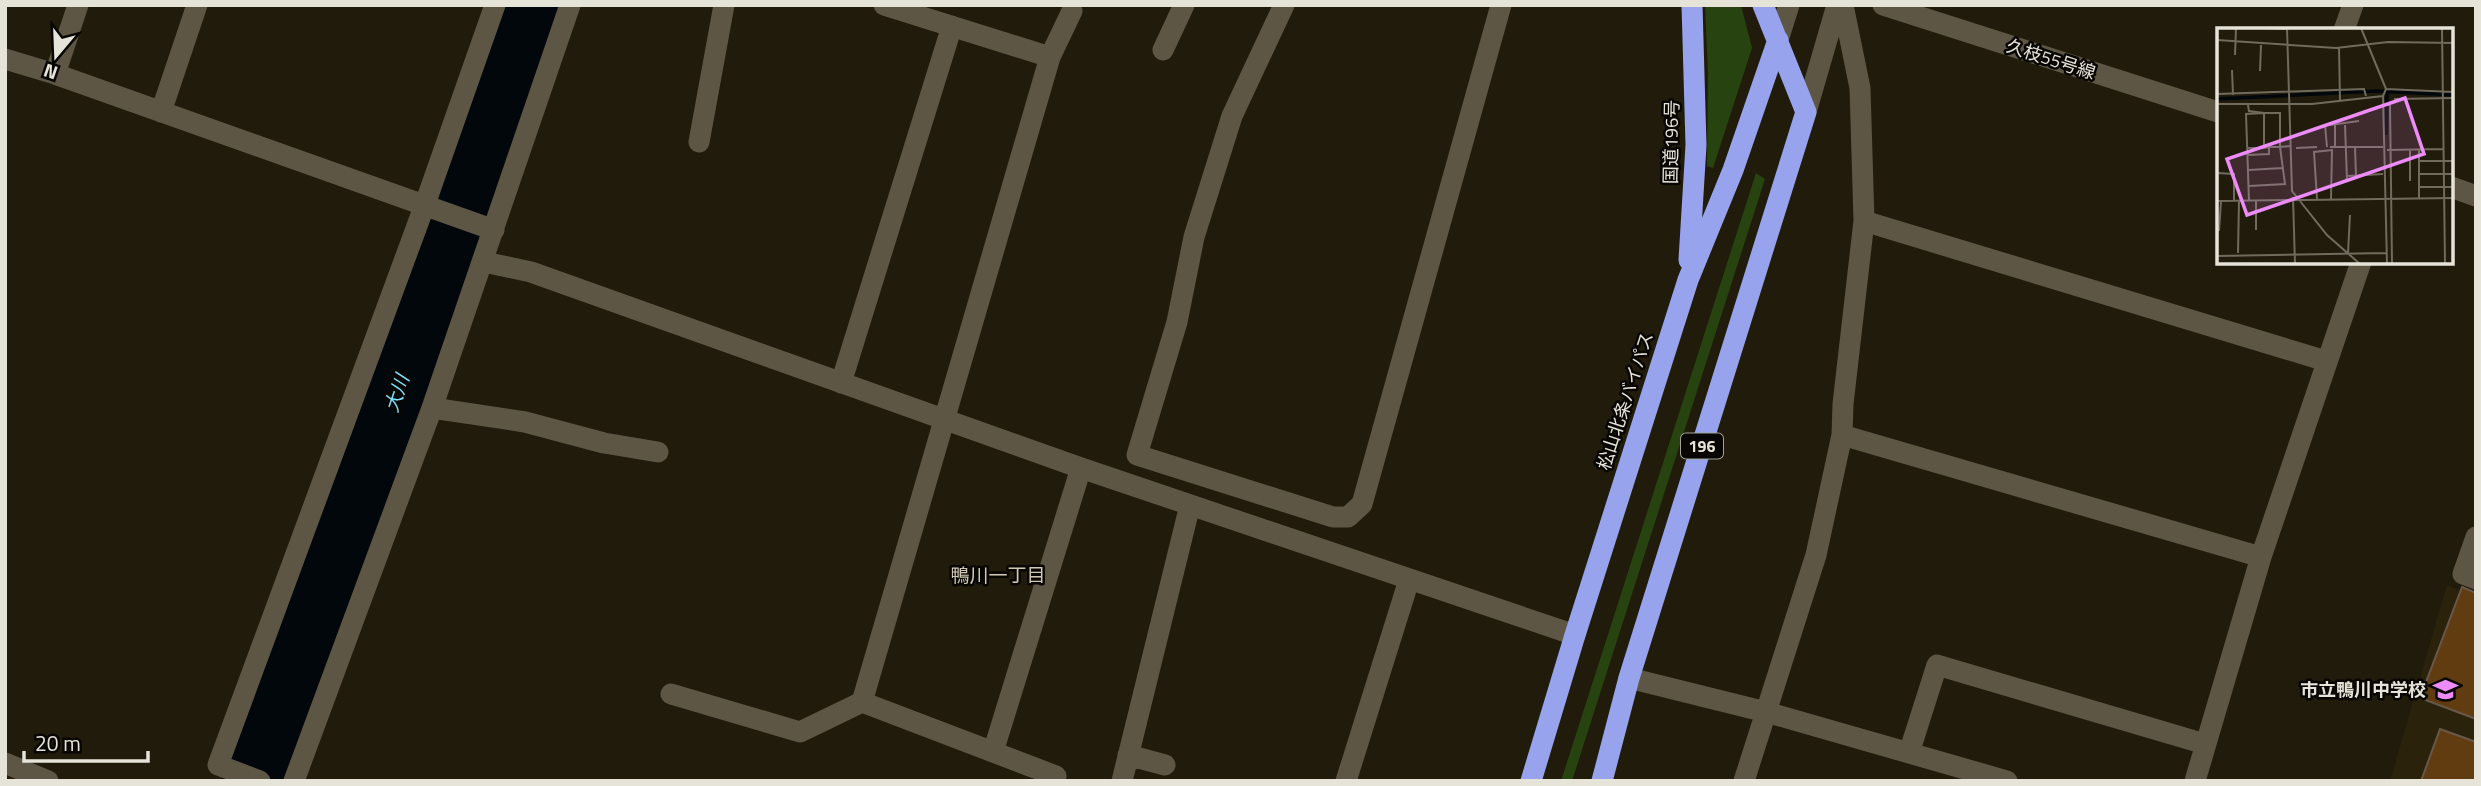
<svg xmlns="http://www.w3.org/2000/svg" width="2481" height="786" viewBox="0 0 2481 786" font-family="'Titillium Web','Noto Sans JP',sans-serif">
<style>
.built{fill:#2a220b}
.green{fill:#27430f}
.lines{fill:none;stroke-linecap:round;stroke-linejoin:round}
.river{stroke:#01070a;stroke-width:75}
.building{fill:#613c11;stroke:#67584b;stroke-width:2}
.street{stroke:#5d5645;stroke-width:21}
.secondary{stroke:#5d5645;stroke-width:21}
.highway{stroke:#97a4ed;stroke-width:21}
.labels{text-anchor:middle;dominant-baseline:central;stroke-width:5;stroke-linejoin:round;paint-order:stroke}
.shield{fill:#080602;stroke:#a3a198;stroke-width:2}
.shield-label{font-size:16px;font-weight:bold;fill:#e6e3d8}
.street-label{font-size:18px;fill:#e6e3d8;stroke:#080602}
.poi-label{font-size:18px;font-weight:bold;fill:#e6e3d8;stroke:#080602;text-anchor:end}
.water-label{font-size:19px;font-style:italic;fill:#7fe1fd;stroke:#080602}
.neighbourhood-label{font-size:19px;fill:#d0c8b4;stroke:#080602}
.inset-river{fill:none;stroke:#01070a;stroke-width:3.5}
.inset-road{fill:none;stroke:#706b5d;stroke-width:2}
.view{fill:#ed8cf9;fill-opacity:0.15;stroke:#ed8cf9;stroke-width:3.5}
.inset-edge{fill:none;stroke:#e6e3d8;stroke-width:3.5}
</style>
<rect width="100%" height="100%" fill="#211b0b"/>
<path class="built" d="M2447 585 2476 597V781H2390Z"/>
<path class="green" d="M1705 5H1741L1752 48 1713 168 1707 166 1708 74Z
M1756 173 1765 179 1572 781H1561Z"/>
<g class="lines">
<path class="river" d="M259 781 335 560 483 155 533 5"/>
</g>
<path class="building" d="M2462 587 2476 593V719L2420 698Z
M2440 729 2476 742V781H2421Z"/>
<g class="lines">
<path class="street" d="M884 5 1050 57
M1284 5 1232 116 1194 237 1177 322 1137 455 1333 517H1348L1362 504 1501 5
M1843 5 1860 88 1864 221
M1883 5 2218 112
M2344 30 2353 5
M1163 50 1184 5
M5 59 55 74 494 230
M55 74 78 5
M161 112 197 5
M699 142 724 5
M2451 187 2476 196
M484 262 531 272 1081 468 1575 635
M841 383 952 26
M432 408 525 422 604 443 658 452
M1842 435 2261 557
M2476 537 2463 574 2476 579
M1629 678 1766 712 1816 555 1842 435 1843 404 1864 221 2326 361
M671 694 800 732 862 702 1056 776
M862 702 1050 57 1072 11
M993 752 1081 468
M1909 753 1937 665 2205 744
M1128 755 1165 765
M5 763 48 781
M260 781 218 765 424 207 495 5
M294 781 432 408 570 5
M1122 781 1190 505
M1346 781 1409 580
M1744 781 1766 712 2007 781
M2195 781 2261 557 2361 262"/>
<path class="secondary" d="M1778 40 1789 5
M1806 112 1837 5"/>
<path class="highway" d="M1689 260 1696 145 1692 5
M1531 781 1575 635 1688 280 1733 170 1778 40
M1602 781 1629 678 1806 112 1763 5"/>
</g>
<defs>
<symbol id="school-bare" viewBox="-9 -9 18 18"><path d="M0-5L7-2L0 1L-7-2ZM-4 1L0 2.5L4 1V4Q0 6-4 4Z" fill="#ed8cf9" stroke="#080602" stroke-width="2.5" paint-order="stroke"/></symbol>
</defs>
<g fill-rule="evenodd">
<use href="#school-bare" x="2428" y="672" width="35" height="35"/>
</g>
<g class="labels">
<rect class="shield" x="1681" y="433.5" width="42" height="25" rx="5"/>
<g class="shield-label">
<text x="1702" y="446">196</text>
</g>
<g class="street-label">
<text transform="translate(2051 59) rotate(18)">久枝55号線</text>
<text transform="translate(1671 142) rotate(-89)">国道196号</text>
<text transform="translate(1625 401) rotate(-72)">松山北条バイパス</text>
</g>
<g class="poi-label">
<text x="2426" y="689">市立鴨川中学校</text>
</g>
<g class="water-label">
<text transform="translate(396 393) rotate(-71)">大川</text>
</g>
<g class="neighbourhood-label">
<text x="998" y="574">鴨川一丁目</text>
</g>
</g>
<g transform="translate(2217 28)">
<rect width="236" height="236" fill="#211b0b"/>
<path class="inset-river" d="M0 71 159 63 237 67M169 107 170 65"/>
<path class="inset-road" d="M48 0 70 1M70 0 75 163 110 207 143 236M144 0 169 61M225 0 228 236M0 12 119 20 171 14 237 15M122 20 123 72M18 27 19 0M15 42 16 67M43 43 44 17M0 66 147 61 149 68M166 68 170 236M177 71 237 70M0 76H95L166 68 169 61 237 64M31 77 32 83 47 85 29 86 32 173M167 77H173L175 236M108 97 110 119M113 97 142 93M118 97V119M128 97 130 152M113 119H166M138 119 139 148M31 120H47L52 119H63V85H47V120M79 120 100 119M170 122 226 121M193 122V153M202 122V171M31 127 52 126V119M202 133H237M32 142 65 140M0 145 17 146V173M202 146H237M131 148 166 146M32 158 68 156 63 119 74 118M202 159H237M76 169 78 236M100 171 97 124 115 122 114 171M0 173 237 170M39 202V173M2 203 4 173M21 225 22 173M131 225 133 187M0 228 169 225"/>
<path class="view" d="M188 70 207 126 30 187 10 131Z"/>
<rect width="236" height="236" class="inset-edge"/>
</g>
<rect width="2481" height="786" fill="none" stroke="#e6e3d8" stroke-width="14"/>
<g transform="translate(56 56) rotate(199)" stroke="#080602" stroke-width="5" paint-order="stroke">
<path d="M0-5L12 26L0 18L-12 26Z" fill="#e6e3d8"/>
<text y="-10" font-size="19" font-weight="bold" text-anchor="middle" fill="#e6e3d8">N</text>
</g>
<path d="M24 751v10h124v-10" fill="none" stroke="#e6e3d8" stroke-width="3.5"/>
<text x="35" y="751" font-size="21" fill="#e6e3d8" stroke="#080602" stroke-width="5" paint-order="stroke">20 m</text>
</svg>
